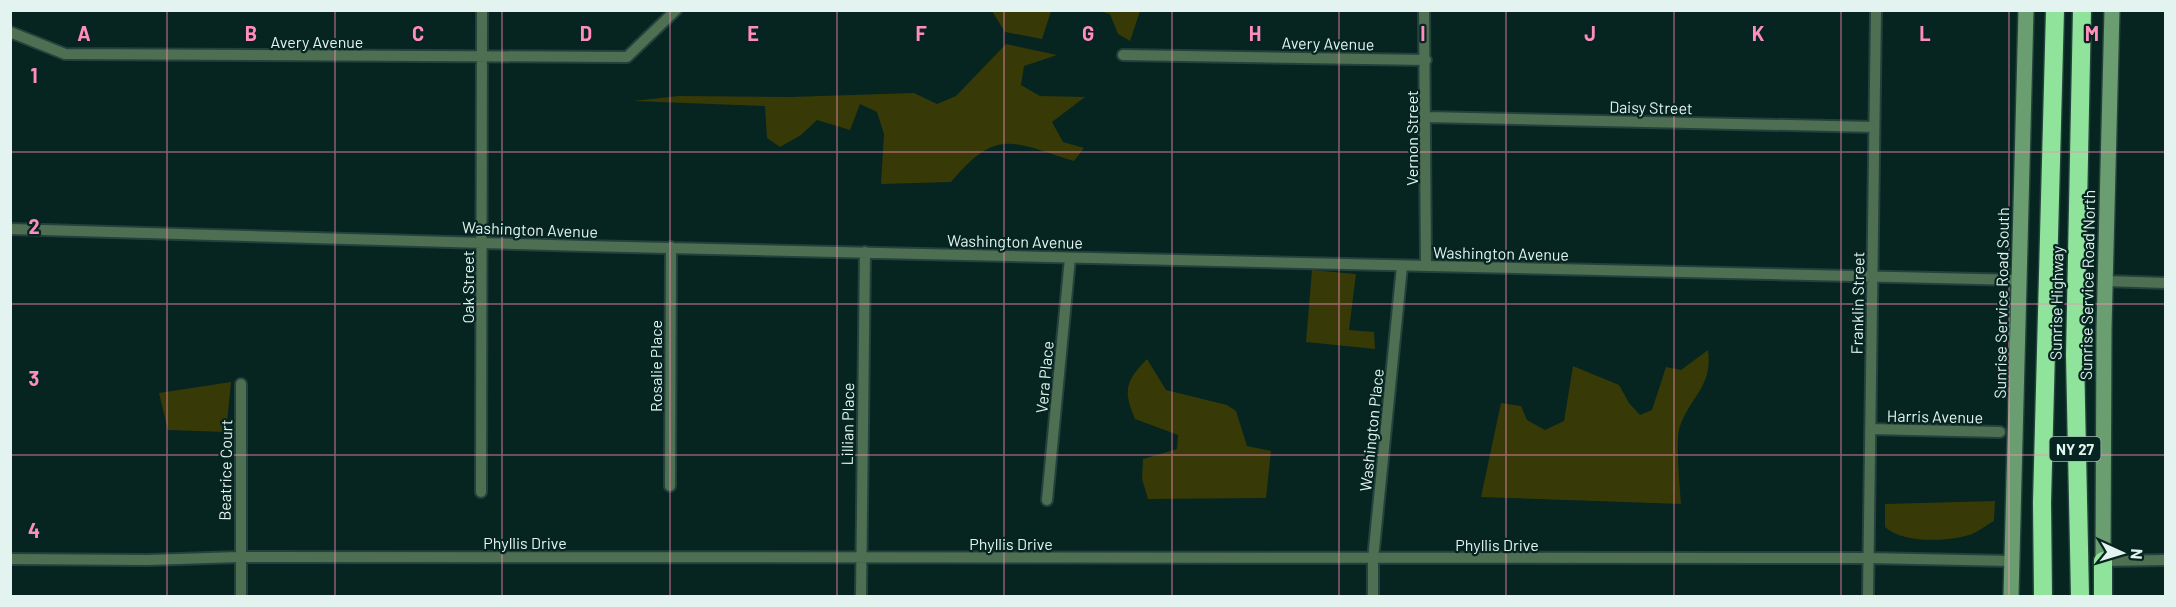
<svg xmlns="http://www.w3.org/2000/svg" width="2176" height="607" viewBox="0 0 2176 607" font-family="Barlow,sans-serif">
<style>
.green{fill:#373a07}
.lines{fill:none;stroke-linecap:round;stroke-linejoin:round}
.minor-casing{stroke:#25413d;stroke-width:14}
.secondary-casing{stroke:#25413d;stroke-width:18}
.motorway-casing{stroke:#25413d;stroke-width:21}
.minor{stroke:#4f6f53;stroke-width:10}
.secondary{stroke:#6a9e70;stroke-width:15}
.motorway{stroke:#90e39b;stroke-width:18}
.grid{fill:none;stroke:#fe8ebc;stroke-width:1.5;stroke-opacity:0.55}
.labels{text-anchor:middle;dominant-baseline:central;stroke-width:4.5;stroke-linejoin:round;paint-order:stroke}
.shield{fill:#062420;stroke:#a1b6b2;stroke-width:1.5}
.shield-label{font-size:15px;font-weight:bold;fill:#e3f4f0}
.street-label{font-size:16px;fill:#e3f4f0;stroke:#062420}
.grid-label{font-size:20px;text-anchor:middle;font-weight:bold;fill:#fe8ebc;stroke:#062420;stroke-width:4.5;stroke-linejoin:round;paint-order:stroke}
</style>
<rect width="100%" height="100%" fill="#062420"/>
<path class="green" d="M992 11H1051L1042 39 1005 32Z
M1099 11H1140L1130 41 1118 34 1110 14Z
M1006 44 1057 55 1024 66 1021 85 1040 96 1085 97 1052 122 1063 142 1084 148 1074 161C1013 142 997 127 951 182L881 184 884 134 877 112 860 104 850 130 817 120 801 135 780 147 767 138 765 106 633 101 679 96 790 97 914 93 937 104 956 96Z
M1312 270 1356 274 1349 330 1374 332 1375 349 1306 342Z
M1708 350C1713 386 1691 396 1680 426 1675 438 1680 488 1681 504L1481 497 1501 403 1521 406 1527 420 1545 430 1564 421 1573 366 1619 385 1629 403 1640 415 1652 410 1666 367 1681 370Z
M1147 359 1166 390 1227 405 1236 411 1247 446 1271 451 1266 498 1148 499 1142 479 1143 459 1177 449 1178 435 1135 419C1123 390 1125 382 1147 359Z
M231 382 226 432 168 430 159 393Z
M1995 501 1994 521C1986 525 1977 533 1969 535 1947 542 1902 543 1885 527V504Z"/>
<g class="lines">
<defs>
<path id="minor" d="M1424 10 1426 266
M10 32 65 54 627 57 676 10
M1123 55 1426 60
M1426 117 1874 127
M10 229 585 246 2020 280
M2105 281 2166 283
M1870 429 2000 432
M670 486 671 247
M481 492 482 10
M1047 500 1070 258
M10 559 148 560 239 557 1868 558 2012 561
M2103 561 2166 560
M241 596V384
M861 596 865 252
M1373 596V559L1402 266
M1868 596 1876 10"/>
<path id="secondary" d="M2103 561 2104 328 2112 10
M2011 596 2026 10"/>
<path id="motorway" d="M2103 561V596
M2043 596 2042 502 2055 10
M2080 596 2075 355 2082 10"/>
</defs>
<use href="#minor" class="minor-casing"/>
<use href="#secondary" class="secondary-casing"/>
<use href="#motorway" class="motorway-casing"/>
<use href="#minor" class="minor"/>
<use href="#secondary" class="secondary"/>
<use href="#motorway" class="motorway"/>
</g>
<path class="grid" d="M167 10V596M335 10V596M502 10V596M670 10V596M837 10V596M1004 10V596M1172 10V596M1339 10V596M1506 10V596M1674 10V596M1841 10V596M2009 10V596M10 152H2166M10 304H2166M10 455H2166"/>
<g class="labels">
<rect class="shield" x="2049.5" y="437" width="51" height="24" rx="4.5"/>
<g class="shield-label">
<text x="2075" y="449">NY 27</text>
</g>
<g class="street-label">
<text x="317" y="41">Avery Avenue</text>
<text transform="translate(1328 43) rotate(1)">Avery Avenue</text>
<text transform="translate(1651 107) rotate(1)">Daisy Street</text>
<text transform="translate(1411 138) rotate(-90)">Vernon Street</text>
<text transform="translate(530 229) rotate(2)">Washington Avenue</text>
<text transform="translate(1015 241) rotate(1)">Washington Avenue</text>
<text transform="translate(1501 253) rotate(1)">Washington Avenue</text>
<text transform="translate(2087 285) rotate(-89)">Sunrise Service Road North</text>
<text transform="translate(467 287) rotate(-90)">Oak Street</text>
<text transform="translate(1857 303) rotate(-89)">Franklin Street</text>
<text transform="translate(2001 303) rotate(-89)">Sunrise Service Road South</text>
<text transform="translate(2056 303) rotate(-89)">Sunrise Highway</text>
<text transform="translate(655 366) rotate(-90)">Rosalie Place</text>
<text transform="translate(1044 377) rotate(-85)">Vera Place</text>
<text transform="translate(1935 416) rotate(1)">Harris Avenue</text>
<text transform="translate(847 424) rotate(-89)">Lillian Place</text>
<text transform="translate(1371 430) rotate(-84)">Washington Place</text>
<text transform="translate(225 470) rotate(-89)">Beatrice Court</text>
<text x="525" y="542">Phyllis Drive</text>
<text x="1011" y="543">Phyllis Drive</text>
<text x="1497" y="544">Phyllis Drive</text>
</g>
</g>
<g class="grid-label">
<text x="84" y="41">A</text>
<text x="251" y="41">B</text>
<text x="418" y="41">C</text>
<text x="586" y="41">D</text>
<text x="753" y="41">E</text>
<text x="921" y="41">F</text>
<text x="1088" y="41">G</text>
<text x="1255" y="41">H</text>
<text x="1423" y="41">I</text>
<text x="1590" y="41">J</text>
<text x="1758" y="41">K</text>
<text x="1925" y="41">L</text>
<text x="2092" y="41">M</text>
<text x="34" y="83">1</text>
<text x="34" y="234">2</text>
<text x="34" y="386">3</text>
<text x="34" y="538">4</text>
</g>
<rect width="2176" height="607" fill="none" stroke="#e3f4f0" stroke-width="24"/>
<g transform="translate(2122 553) rotate(94)" stroke="#062420" stroke-width="4.5" paint-order="stroke">
<path d="M0-4.5L10 22L0 15L-10 22Z" fill="#e3f4f0"/>
<text y="-9" font-size="16" font-weight="bold" text-anchor="middle" fill="#e3f4f0">N</text>
</g>
</svg>
